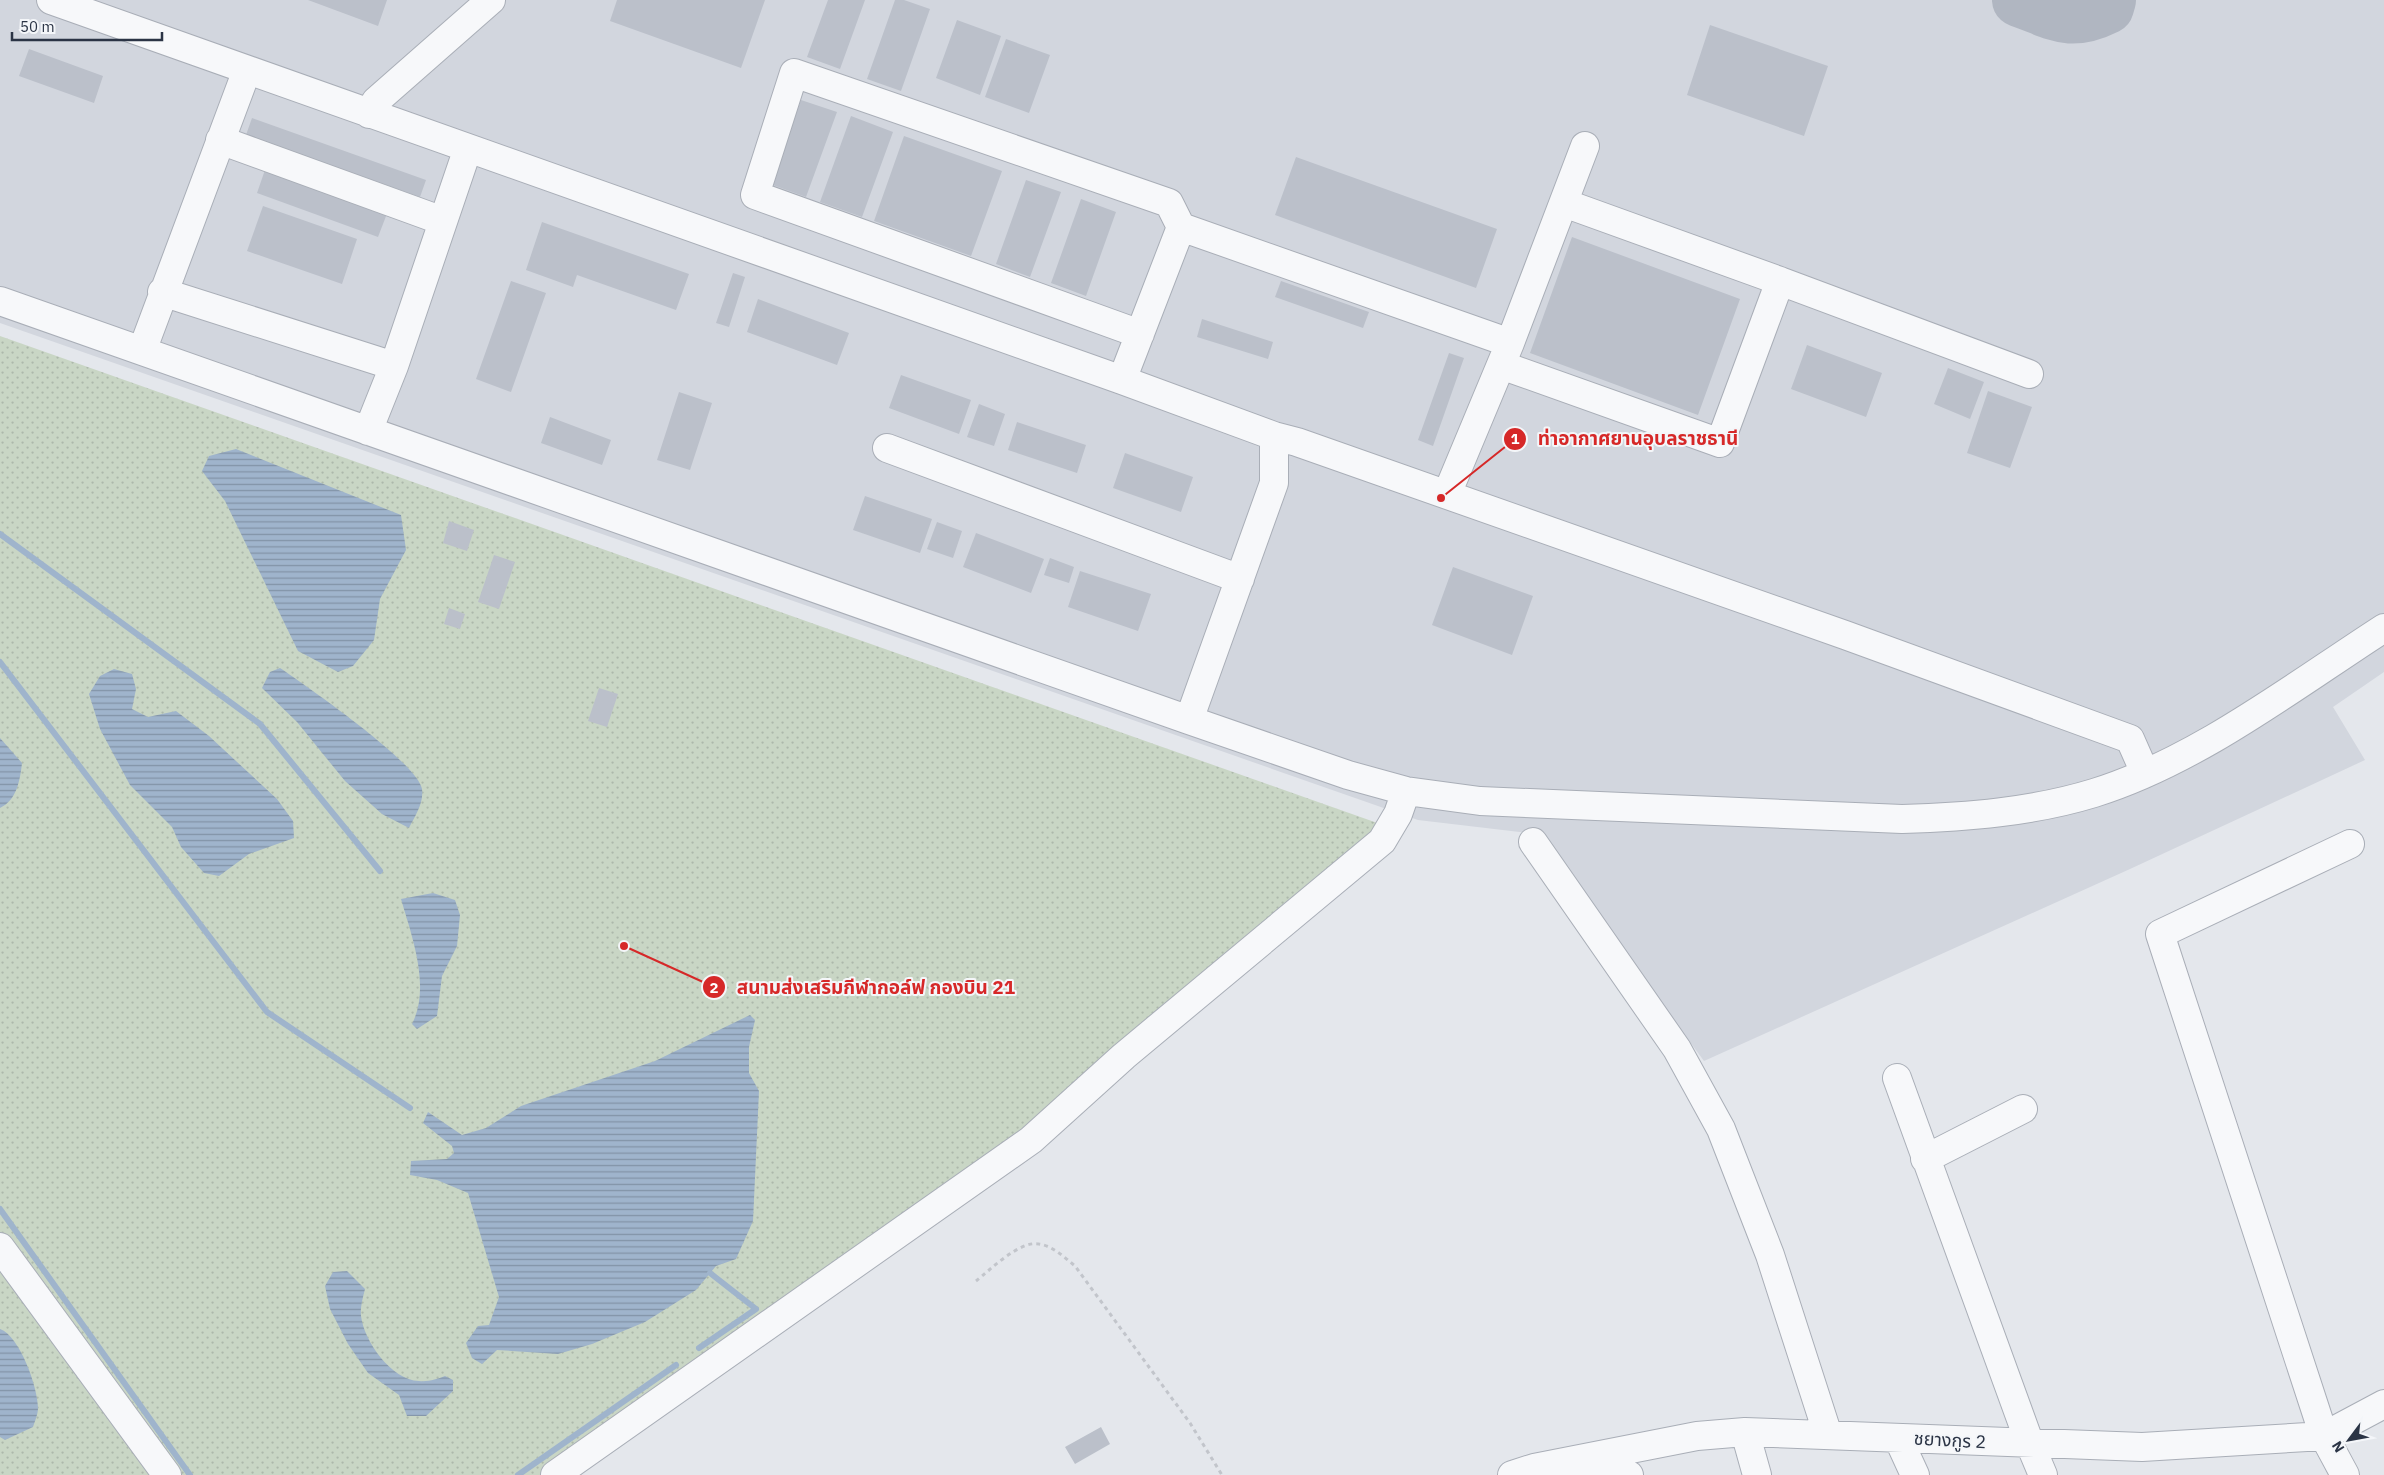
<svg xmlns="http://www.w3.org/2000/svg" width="2384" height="1475" viewBox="0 0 2384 1475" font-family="'IBM Plex Sans','Noto Sans Thai',sans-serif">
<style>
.built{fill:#d2d6de}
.grass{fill:url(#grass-dots)}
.water{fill:url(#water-rules)}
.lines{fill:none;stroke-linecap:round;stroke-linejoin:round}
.stream{stroke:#9fb4cc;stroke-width:6}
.taxiway{stroke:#b0b6c1;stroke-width:54}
.building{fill:#bbc0ca}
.minor-casing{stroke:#a9aeb7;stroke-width:30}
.path{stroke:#c2c5cb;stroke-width:3;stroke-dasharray:4 4;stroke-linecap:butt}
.minor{stroke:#f7f8fa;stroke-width:28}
.labels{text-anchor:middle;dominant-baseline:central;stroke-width:4;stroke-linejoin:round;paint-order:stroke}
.street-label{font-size:18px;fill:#2b3445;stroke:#f4f6f9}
.leader{fill:none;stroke:#d62828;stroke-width:2}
.callout-dot{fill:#d62828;stroke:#f4f6f9;stroke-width:2}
.mark-label{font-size:15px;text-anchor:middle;font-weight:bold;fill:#fff}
.callout-label{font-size:19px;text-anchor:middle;font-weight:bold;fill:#d62828;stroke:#f4f6f9;stroke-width:4;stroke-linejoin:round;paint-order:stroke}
</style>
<defs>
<pattern id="grass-dots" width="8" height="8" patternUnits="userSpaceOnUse" patternTransform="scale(1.25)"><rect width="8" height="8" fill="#c9d6c5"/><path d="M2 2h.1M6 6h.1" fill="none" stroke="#adb8ab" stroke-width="1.8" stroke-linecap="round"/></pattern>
<pattern id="water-rules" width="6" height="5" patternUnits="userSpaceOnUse" patternTransform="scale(1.25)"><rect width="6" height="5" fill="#9fb4cc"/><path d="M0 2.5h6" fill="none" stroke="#8293a7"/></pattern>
</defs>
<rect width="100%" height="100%" fill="#e4e7ec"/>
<path class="built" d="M0 0H2384V672L2333 707 2365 760 2130 869 1704 1061 1537 834 1418 820 0 323Z"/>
<path class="grass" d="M0 336 1383 825 1027 1137 540 1475H0Z"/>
<path class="water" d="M236 449 401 515 406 550 380 599 374 640 353 666 338 672 298 651 225 501 202 471 209 456Z
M280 668C305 685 418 763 422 789 424 803 415 816 409 828L382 814 345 781 297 722 262 688 270 672Z
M114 669 132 674 136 689 132 709 148 717 176 711 209 736 277 799 293 821 294 838 249 854 219 876 204 873 181 847 172 827 130 785 100 729 89 694 100 676Z
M0 738 22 763C20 780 17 800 0 808Z
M433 893 455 900 460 915 457 946 442 976 437 1016 417 1029 412 1024C431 987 412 937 401 899Z
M750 1015 755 1020 749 1047V1073L759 1091 753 1221 736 1259 716 1266 696 1290 645 1322 592 1344 558 1354 497 1350 482 1364 472 1358 466 1343 478 1326 489 1325 499 1297 468 1193 437 1180 410 1175 411 1161 447 1159 454 1153 452 1146 423 1123 428 1112 462 1135 486 1128 521 1106 655 1061Z
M347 1271 365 1289C363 1297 360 1308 361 1316 364 1341 391 1380 419 1381 429 1382 437 1379 445 1376L453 1380V1391L426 1416H407L399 1395 368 1373 348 1344 330 1309 325 1286 333 1272Z
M0 1329C20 1336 38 1388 38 1408 38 1414 35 1421 33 1427L5 1440 0 1437Z"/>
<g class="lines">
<path class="stream" d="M0 534 260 724 380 871
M0 662 267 1012 410 1108
M0 1209 190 1475
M699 1348 756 1309 710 1273
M518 1475 676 1365"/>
<path class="taxiway" d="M2019 0C2056 13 2069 26 2107 7L2109 0"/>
</g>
<path class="building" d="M308 0H387L378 26Z
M617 0H765L741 68 610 21Z
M828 0H865L840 69 807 57Z
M895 0H904L930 9 901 91 867 79Z
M957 20 1001 36 980 95 936 78Z
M1710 25 1828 66 1804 136 1687 95Z
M1006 39 1050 55 1029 113 985 97Z
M29 49 103 76 94 103 19 76Z
M801 100 837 112 806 197 770 184Z
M851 116 893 132 862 217 820 202Z
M252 118 426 180 420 197 246 135Z
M904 136 1002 171 971 256 874 221Z
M1296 157 1497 229 1476 288 1275 215Z
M266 167 388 211 378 237 257 193Z
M1026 180 1061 192 1030 277 996 264Z
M1081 199 1116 212 1086 296 1051 283Z
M263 206 357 239 342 284 247 251Z
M542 222 689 274 676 310 577 275 573 287 526 270Z
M1572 237 1740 299 1698 415 1530 353Z
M733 273 745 277 729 327 716 323Z
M511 281 546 293 511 392 476 379Z
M1281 281 1369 312 1363 328 1275 297Z
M758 299 849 333 837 365 747 332Z
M1202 319 1273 342 1268 359 1197 337Z
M1807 345 1882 373 1866 417 1791 389Z
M1449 353 1464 358 1433 446 1418 440Z
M1948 368 1984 382 1970 419 1934 404Z
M901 375 971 400 959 434 889 408Z
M1988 391 2032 407 2010 468 1967 453Z
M679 392 712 403 690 470 657 460Z
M979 404 1005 414 994 446 967 437Z
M550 417 611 440 602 465 541 443Z
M1017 422 1086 445 1077 473 1008 450Z
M1125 453 1193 477 1181 512 1113 488Z
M865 496 932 519 920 553 853 530Z
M449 521 474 530 467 551 443 543Z
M937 522 962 531 953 558 927 549Z
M976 533 1044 559 1031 593 963 567Z
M494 555 515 562 499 609 478 602Z
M1050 558 1074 567 1069 583 1044 575Z
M1453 567 1533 596 1512 655 1432 625Z
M1080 571 1151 594 1138 631 1068 607Z
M449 608 465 614 460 629 444 624Z
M599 688 618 694 607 727 588 721Z
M1101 1427 1110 1444 1075 1464 1065 1447Z"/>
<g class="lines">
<defs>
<path id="minor" d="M51 0 1122 380 1274 436V483L1189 720
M369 114 376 101 491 0
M220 140 443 221
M1181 227 1510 343
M1780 281 2029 374
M162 292 394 366
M0 301 1189 720 1348 775 1406 791 1480 801 1902 819C1967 817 2032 812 2094 793 2197 761 2294 686 2384 628
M142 351 247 70
M1501 365 1720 443 1780 281 1564 203
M1122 380 1181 227 1169 203 794 73 755 195 1140 334
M368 431 394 366 468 148
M1274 436 1297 442 1845 635 2130 739 2145 773
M887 448 1240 579
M1447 494 1510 343 1585 146
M1533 842 1677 1049 1721 1129 1770 1255 1828 1435
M1897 1078 2030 1444 2043 1475
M1925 1159 2023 1109
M0 1247 167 1475
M1745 1432 1757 1475
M1898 1438 1915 1475
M1582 1472 1613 1469 1629 1475
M555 1475 1031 1140 1124 1056 1382 841 1398 814 1406 791
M1512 1475 1534 1468 1697 1436 1745 1432 2142 1447 2324 1436 2384 1404
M2345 1475 2324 1436 2160 934 2350 844"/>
</defs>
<use href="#minor" class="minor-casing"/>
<path class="path" d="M976 1281C990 1270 1020 1240 1039 1244 1053 1246 1064 1257 1075 1266L1190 1423 1222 1475"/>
<use href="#minor" class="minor"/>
</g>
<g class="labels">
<g class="street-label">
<text transform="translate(1950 1440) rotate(3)">ชยางกูร 2</text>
</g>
</g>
<path class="leader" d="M1441 498L1515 439M624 946L714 987"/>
<g class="callout-dot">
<circle cx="1441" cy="498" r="5"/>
<circle cx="624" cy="946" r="5"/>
<circle cx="1515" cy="439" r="12"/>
<circle cx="714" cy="987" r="12"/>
</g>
<g class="mark-label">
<text x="1515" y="444">1</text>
<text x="714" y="993">2</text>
</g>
<g class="callout-label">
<text x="1638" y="445">ท่าอากาศยานอุบลราชธานี</text>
<text x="876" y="994">สนามส่งเสริมกีฬากอล์ฟ กองบิน 21</text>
</g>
<g transform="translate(2349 1440) rotate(238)" stroke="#f4f6f9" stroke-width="4" paint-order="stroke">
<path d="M0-4L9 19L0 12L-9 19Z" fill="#2b3445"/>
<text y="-8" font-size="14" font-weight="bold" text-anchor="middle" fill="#2b3445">N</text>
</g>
<path d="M12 32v8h150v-8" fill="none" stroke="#2b3445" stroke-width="2.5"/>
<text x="20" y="32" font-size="15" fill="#2b3445" stroke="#f4f6f9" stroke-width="4" paint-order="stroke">50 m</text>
</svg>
